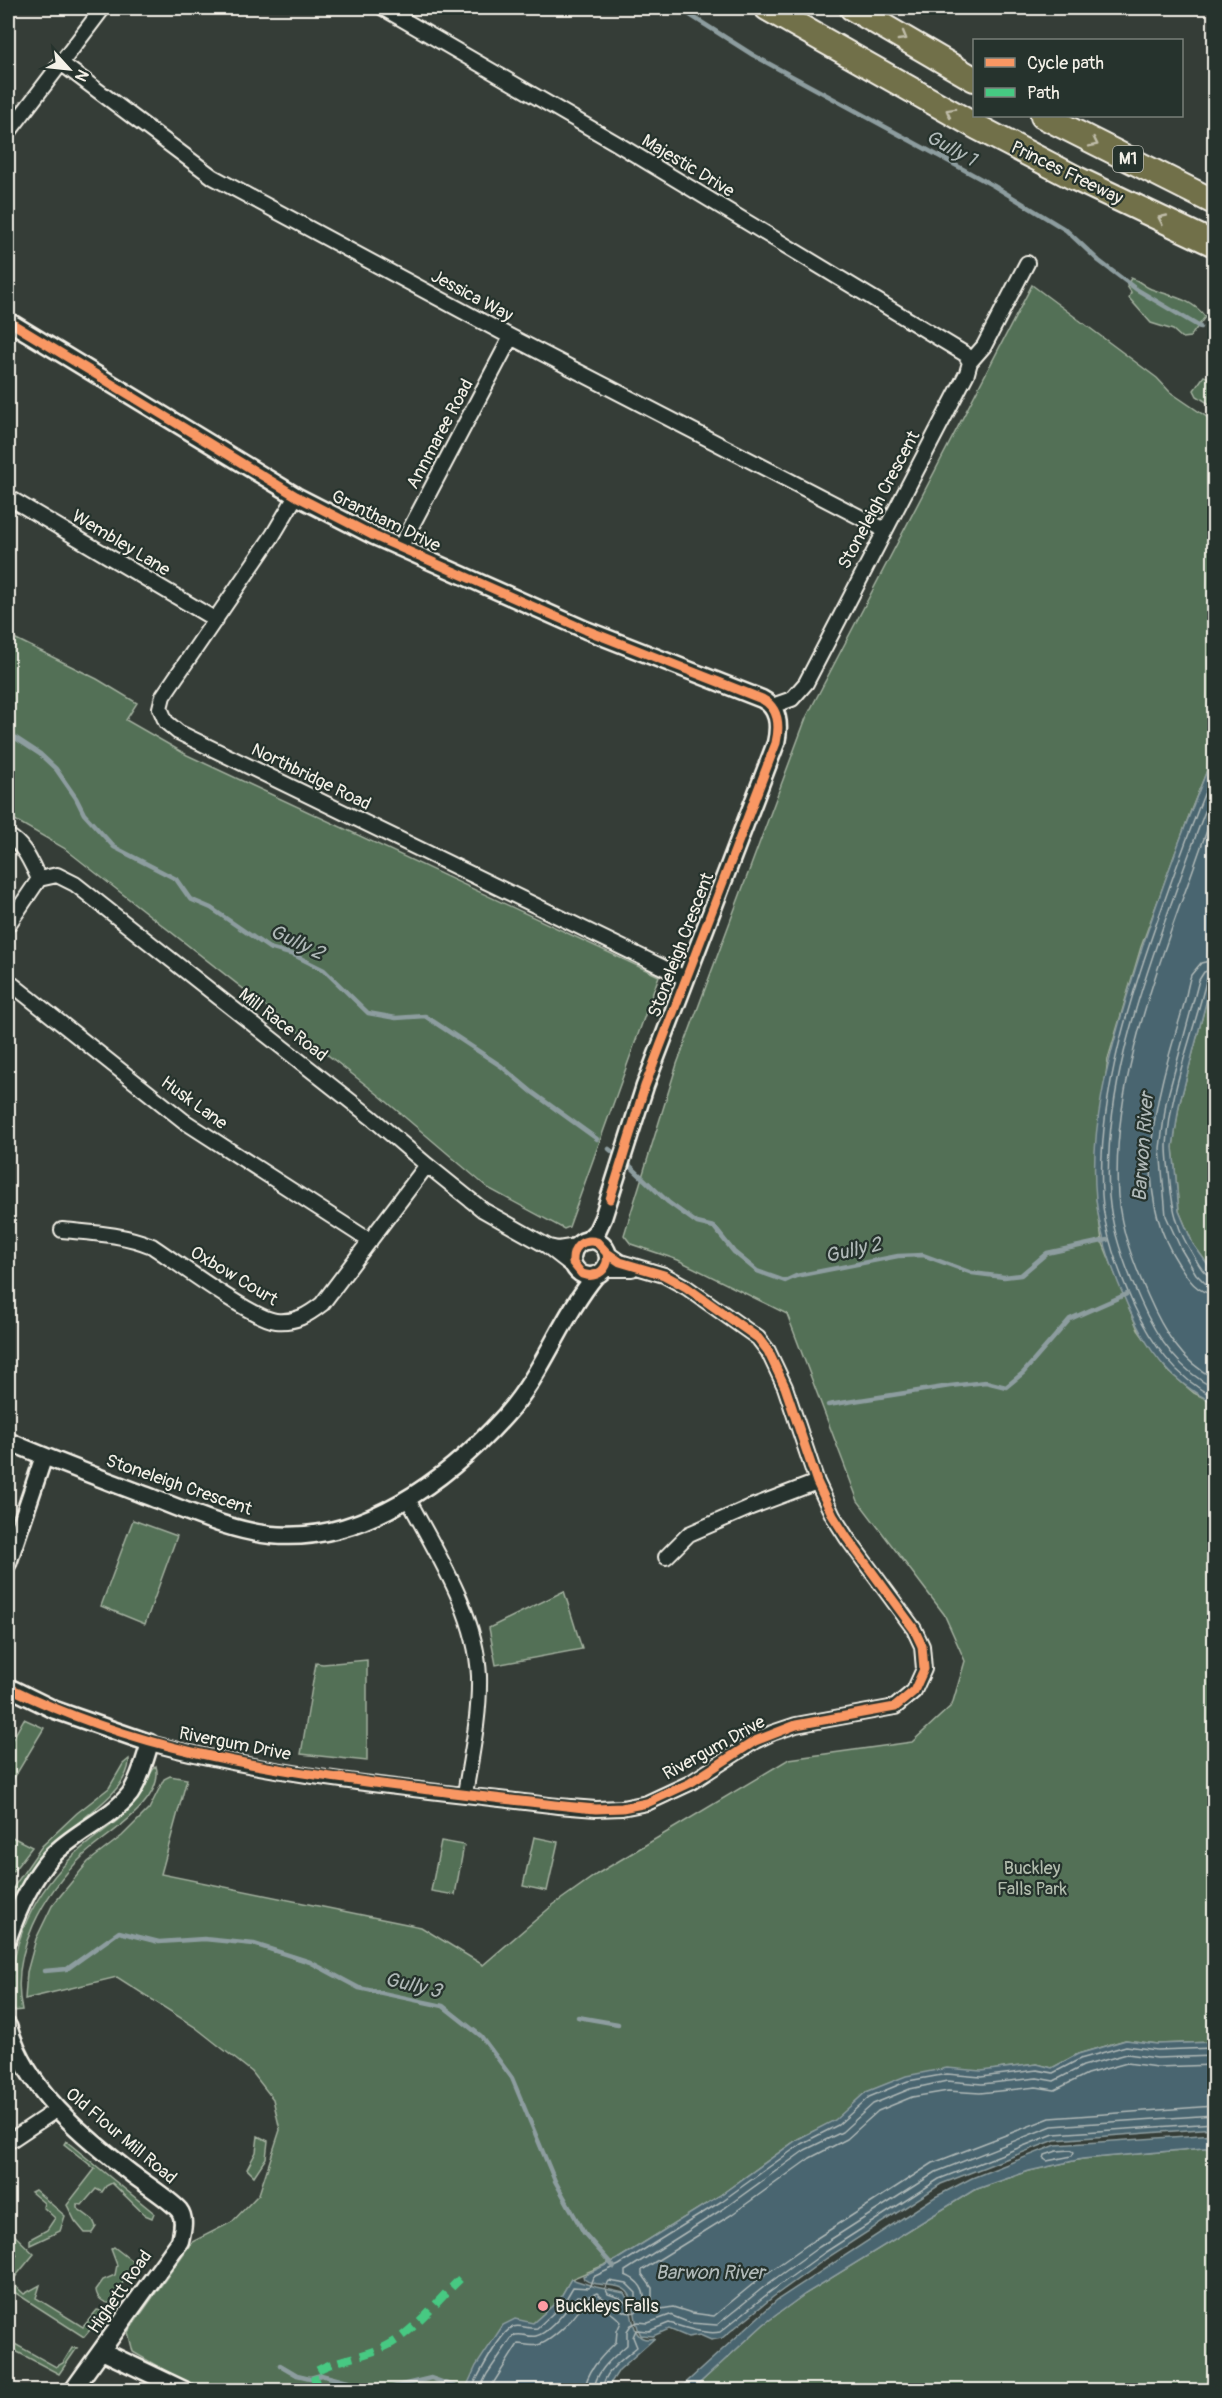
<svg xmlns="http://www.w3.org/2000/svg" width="1222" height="2398" viewBox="0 0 1222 2398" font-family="Pangolin,sans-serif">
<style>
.green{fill:#526f56;stroke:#a3b09f;stroke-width:1.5}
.water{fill:#49656f;stroke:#8d9d9f;stroke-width:1.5}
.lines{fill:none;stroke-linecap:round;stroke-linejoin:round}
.shore{stroke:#b0b9b8;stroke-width:1.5}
.stream{stroke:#8d9d9f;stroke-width:4.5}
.minor-casing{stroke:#f4f1e8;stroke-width:18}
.tertiary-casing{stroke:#f4f1e8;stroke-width:21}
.motorway-casing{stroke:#f4f1e8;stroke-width:28}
.minor{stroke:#26332d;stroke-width:14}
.tertiary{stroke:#26332d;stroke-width:16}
.motorway{stroke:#716f4a;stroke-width:24}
.quiet{stroke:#46c982;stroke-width:8;stroke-dasharray:15 8;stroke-linecap:butt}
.cycleway-casing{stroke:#26332d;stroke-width:13}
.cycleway{stroke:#f99763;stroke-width:9}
.oneway{stroke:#c0bda9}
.poi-dot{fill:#ff9aa2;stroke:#26332d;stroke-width:2}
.labels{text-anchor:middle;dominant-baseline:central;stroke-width:4.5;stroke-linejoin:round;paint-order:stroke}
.shield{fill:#26332d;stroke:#b6b8b0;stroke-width:1.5}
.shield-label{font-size:16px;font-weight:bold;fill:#f4f1e8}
.street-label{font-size:18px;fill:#f4f1e8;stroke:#26332d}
.park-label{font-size:18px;fill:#b3bdae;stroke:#26332d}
.poi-label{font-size:18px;fill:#f4f1e8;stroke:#26332d;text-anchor:start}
.water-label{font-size:20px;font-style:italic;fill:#b0b9b8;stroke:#26332d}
</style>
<rect width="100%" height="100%" fill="#353d37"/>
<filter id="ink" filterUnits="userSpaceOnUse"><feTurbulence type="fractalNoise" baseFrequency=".0167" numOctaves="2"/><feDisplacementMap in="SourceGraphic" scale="12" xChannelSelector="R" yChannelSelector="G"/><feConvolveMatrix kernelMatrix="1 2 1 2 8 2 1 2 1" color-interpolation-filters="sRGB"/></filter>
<g filter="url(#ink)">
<path class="green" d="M1131 278C1141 281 1143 286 1151 289 1170 296 1193 299 1205 317L1190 337 1182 338 1173 330 1151 323 1129 298 1131 292 1127 286Z
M1032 285 1157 378 1170 392 1214 422V753L1191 810 1141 947 1108 1059 1096 1149V1197L1102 1241 1138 1330 1167 1370 1194 1393 1214 1403V2042L1157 2044 1125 2040 1078 2054 1052 2068 1037 2064 1004 2068 866 2092 835 2121 798 2139 719 2196 616 2260 571 2279 559 2300 533 2323 472 2390H205L176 2377 133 2352 128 2332 192 2242 232 2222 259 2194 280 2130 273 2099 252 2072 195 2027 117 1977 25 1999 27 1972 36 1939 52 1906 88 1862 122 1836 149 1809 164 1779 170 1776 187 1779 161 1874 421 1927 483 1965 553 1905 597 1874 789 1759 912 1742 952 1705 965 1661 944 1614 858 1501 787 1314 678 1260 631 1244 624 1235 677 1064 806 718Z
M1204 376 1214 380V407L1197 396 1194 390Z
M8 635 97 679 137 703 126 720 187 755 659 976 569 1227 564 1229 488 1188 380 1096 64 848 8 816Z
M1214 972V1273L1193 1244 1179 1211 1173 1147 1179 1106Z
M133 1520 177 1536 145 1624 101 1606Z
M564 1591 582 1649 496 1665 489 1628Z
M367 1660V1761L301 1754 316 1663 323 1664Z
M24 1719 44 1728 8 1788V1747Z
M129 1759C131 1792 72 1823 51 1846 34 1865 20 1887 8 1910V1895L42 1846 77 1813 109 1788 123 1764Z
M156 1766C166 1801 105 1835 84 1855 44 1893 9 1953 22 2010L14 2011C3 1956 31 1898 70 1859 87 1841 109 1829 127 1812 140 1799 144 1779 156 1766Z
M8 1835 32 1847 11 1874 8 1883Z
M534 1837 558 1842 547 1891 523 1886Z
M441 1841 464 1845 455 1895 431 1891Z
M258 2136 268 2141 266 2158 254 2176 247 2169 256 2152Z
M66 2141 154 2213 152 2218 145 2215 112 2183 106 2186 102 2192 96 2189 82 2205 77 2204V2208L93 2220 96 2227 92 2233H85L75 2221 67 2205 95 2169 64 2144Z
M1214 2147V2389L1212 2390H692L764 2324 805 2294 974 2190 1029 2171 1082 2159Z
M35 2190 65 2216 60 2231 30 2245V2239L47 2230 55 2218 43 2207 44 2203 31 2192Z
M8 2229 34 2254 11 2282 24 2294 40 2285 36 2298 83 2327 97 2310 103 2311 100 2318 84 2337 8 2288V2267L17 2255 8 2237Z
M114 2247 137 2265 132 2275 119 2286 113 2304C104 2303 97 2299 96 2290L103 2280 115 2275 117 2265 111 2249Z
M8 2337 11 2342 56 2367 63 2363 72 2348H77L59 2374 8 2347Z"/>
<path class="water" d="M1214 753V972L1179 1106 1173 1147 1179 1211 1193 1244 1214 1273V1403C1169 1381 1146 1349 1127 1304 1112 1270 1100 1236 1096 1199 1089 1130 1108 1059 1128 993 1152 912 1182 832 1214 753Z
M1126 2040 1157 2044 1214 2042V2128L1055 2140 941 2184 827 2258 773 2297 722 2338 711 2340 700 2335 688 2337 669 2329 653 2336 641 2335C633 2323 637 2305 629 2294 620 2280 596 2289 584 2279L583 2276 616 2260 719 2196 798 2139 835 2120 866 2092 906 2076 947 2068 981 2071 1037 2064 1052 2068 1078 2054Z
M1214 2134V2147L1082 2159 1029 2171 974 2190 805 2294 764 2324 692 2390H678L777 2300 935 2197 972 2178 1056 2145Z
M571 2279 596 2287 624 2293C636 2308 627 2346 655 2338L619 2370 606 2390H465L476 2366 503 2325 515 2319 533 2323 559 2300Z"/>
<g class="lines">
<path class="shore" d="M1214 769C1196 814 1179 859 1163 905 1130 997 1097 1096 1102 1195 1104 1233 1118 1269 1133 1304 1151 1343 1175 1377 1214 1397
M1214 788C1199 826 1185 865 1171 904 1138 996 1103 1096 1109 1196 1112 1232 1125 1267 1140 1300 1156 1337 1178 1370 1214 1388
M1214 812C1202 842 1192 874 1180 905 1148 995 1111 1099 1118 1196 1121 1231 1134 1264 1148 1296 1162 1328 1181 1362 1214 1378
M1214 960 1201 963 1191 975C1187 987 1186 999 1182 1011 1158 1092 1128 1185 1178 1263 1187 1277 1196 1293 1214 1294
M1214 969 1204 972 1199 980 1166 1103 1160 1148 1166 1216 1181 1249 1196 1274 1205 1283 1214 1285
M1214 977H1209L1206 981C1193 1036 1170 1089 1167 1146 1167 1158 1169 1170 1170 1182 1172 1207 1177 1230 1191 1251 1197 1261 1203 1276 1214 1277
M1214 2065 1157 2067 1127 2063 1087 2074 1055 2090 1036 2087 980 2093 948 2091 912 2097 878 2111 847 2139 810 2158 731 2215 642 2270V2274L652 2288V2308L655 2310 673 2307 692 2313 714 2316 759 2279 814 2240 933 2163 1050 2118 1214 2106
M1071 2150 1074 2152 1072 2156 1047 2161 1044 2159 1045 2155 1057 2151Z
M609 2281 627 2284 636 2293V2302L628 2305 620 2298 608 2294 605 2288Z
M471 2390C477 2378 501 2331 513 2327 521 2324 529 2330 537 2328L563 2304 573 2287 589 2288 593 2277 619 2265 722 2201 801 2144 838 2125 869 2097 908 2081 947 2074 981 2077 1037 2070 1053 2073 1080 2059 1126 2046 1157 2050 1214 2048
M479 2390 487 2374 513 2336C521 2332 528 2338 536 2336 550 2333 569 2307 577 2296L587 2297 597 2293C604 2301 609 2300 616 2305 619 2307 620 2310 623 2311 646 2321 655 2286 625 2275V2271L726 2207 805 2150 842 2132 873 2104 910 2089 947 2081 982 2084 1037 2078 1054 2081 1083 2066 1127 2054 1157 2058 1214 2056
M489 2390 518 2344C524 2344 531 2347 537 2345 550 2343 575 2318 581 2307 596 2304 611 2310 621 2322L617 2331 616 2342C603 2355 586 2371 585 2390
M594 2390C595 2371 614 2357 627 2345V2331L631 2325 638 2322 648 2323 670 2315 690 2323 717 2325 765 2286 819 2247 936 2172 1052 2126 1214 2115
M602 2390C604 2371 623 2359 637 2347L633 2337 636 2330 649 2331 669 2323C684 2327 705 2335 720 2332L770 2292 824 2253 939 2179 1054 2134 1214 2123"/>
<path class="stream" d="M679 8 753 55 994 186 1066 230 1099 261 1136 289 1200 327
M8 733 40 754 56 769 76 798 84 814 114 847 176 879 190 899 211 908 269 948 294 955 324 970 368 1013 396 1018 425 1016 501 1066 532 1092 597 1139
M609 1149 619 1157
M626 1162 668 1202 697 1223 714 1227 734 1252 757 1271 785 1281 796 1276 898 1256 923 1255 972 1273 1004 1277 1021 1275 1047 1253 1107 1240
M828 1405 950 1386 986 1382 1006 1387 1023 1373 1070 1319 1127 1294
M44 1971 67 1969 119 1932 159 1942 204 1939 254 1944 310 1962 359 1988 443 2006 481 2036 512 2078 555 2181 584 2233 614 2267
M578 2017 618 2024
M280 2365 297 2375 310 2378 321 2375 371 2388 385 2389 431 2378 465 2390"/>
<defs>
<path id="minor" d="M383 8 616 143 965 354 970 362
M61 63 213 177 511 337 885 530
M8 133 103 8
M296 496 273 535 163 696 160 708 166 722 178 732 685 978
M8 497 216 620
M400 548 511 337
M772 706 792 699 806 683 967 373 970 362 984 346 1027 263
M8 836C24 844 31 863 39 879
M8 925 39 879 57 875 75 884 372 1118 427 1165 483 1210 547 1246 574 1267
M8 981 184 1121 370 1241
M62 1230C93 1233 123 1234 152 1246 176 1262 253 1319 276 1321 295 1323 308 1315 322 1304L427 1165
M549 1247 558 1249 577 1246
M604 1269H632
M408 1499C437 1554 476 1613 479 1676 480 1716 471 1756 465 1794
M666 1557 689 1534 751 1507 817 1482
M150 1743C283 1779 422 1789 558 1806L596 1809 622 1808 647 1803 690 1783 755 1741 772 1733 796 1725 895 1707 914 1691 924 1669 922 1646 914 1629 847 1538 833 1516 817 1482 785 1387 768 1351 758 1338 686 1287 664 1275 620 1262 607 1253
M8 2142 56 2110
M1212 2390 1214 2389"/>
<path id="tertiary" d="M8 321 296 496 374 536 586 630 762 699C779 708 780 725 776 743L645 1086 603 1218 597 1231 587 1241
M572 1258a18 18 0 1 1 36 0a18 18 0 1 1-36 0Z
M8 1441C56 1462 106 1480 155 1499 192 1513 232 1531 271 1535 362 1544 447 1480 505 1416 543 1374 560 1319 596 1275
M8 1563 44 1456
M8 1687 55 1710 150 1743C145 1759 140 1779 130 1794 109 1820 74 1832 51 1857 31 1880 18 1909 8 1938
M8 2026C27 2091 80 2133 132 2174 144 2183 169 2199 179 2210 186 2219 182 2231 180 2241L73 2390
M102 2351 184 2390"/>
<path id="motorway" d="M767 8 977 127 1077 179 1214 244
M852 8 974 79
M1043 116 1214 202"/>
</defs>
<use href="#minor" class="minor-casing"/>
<use href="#tertiary" class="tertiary-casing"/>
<use href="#motorway" class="motorway-casing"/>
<use href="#minor" class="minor"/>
<use href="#tertiary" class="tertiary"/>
<use href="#motorway" class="motorway"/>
<path class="quiet" d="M318 2390 313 2373C337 2357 367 2358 392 2343 418 2327 438 2300 460 2279"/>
<defs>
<path id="cycleway" d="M8 321 296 496 374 536 586 630 762 699C779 708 780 725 776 743L645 1086 610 1199
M8 1687C136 1750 258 1768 397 1786 464 1794 530 1803 596 1809L622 1808 647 1803 690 1783 755 1741 796 1725 895 1707 914 1691 924 1669 922 1646 914 1629 847 1538 833 1516 817 1482 785 1387 768 1351 758 1338 686 1287 664 1275 620 1262 607 1253 597 1242C582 1238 572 1247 573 1263L582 1274C597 1279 610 1269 607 1253"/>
</defs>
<use href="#cycleway" class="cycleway-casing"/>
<use href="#cycleway" class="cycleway"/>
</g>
<defs><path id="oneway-chevron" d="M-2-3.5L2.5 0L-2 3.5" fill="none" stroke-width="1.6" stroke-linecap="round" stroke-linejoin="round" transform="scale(1.5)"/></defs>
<g class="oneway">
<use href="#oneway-chevron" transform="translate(903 37) rotate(30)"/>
<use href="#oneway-chevron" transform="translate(950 112) rotate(-151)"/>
<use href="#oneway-chevron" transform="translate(1094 143) rotate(26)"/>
<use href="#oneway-chevron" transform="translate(1162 219) rotate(-155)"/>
</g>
</g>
<circle class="poi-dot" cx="543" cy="2306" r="6"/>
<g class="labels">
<rect class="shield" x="1113" y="146" width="30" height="26" rx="4.5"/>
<g class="shield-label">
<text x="1128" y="159">M1</text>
</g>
<g class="street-label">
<text transform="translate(688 166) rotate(31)">Majestic Drive</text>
<text transform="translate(1067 173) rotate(26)">Princes Freeway</text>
<text transform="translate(472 296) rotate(28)">Jessica Way</text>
<text transform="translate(440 434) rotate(-62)">Annmaree Road</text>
<text transform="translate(879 500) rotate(-62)">Stoneleigh Crescent</text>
<text transform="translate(386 521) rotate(26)">Grantham Drive</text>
<text transform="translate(121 543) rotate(31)">Wembley Lane</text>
<text transform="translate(311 777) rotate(26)">Northbridge Road</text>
<text transform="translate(681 945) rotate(-69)">Stoneleigh Crescent</text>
<text transform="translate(283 1025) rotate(38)">Mill Race Road</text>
<text transform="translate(194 1103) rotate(36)">Husk Lane</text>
<text transform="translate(234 1276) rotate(31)">Oxbow Court</text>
<text transform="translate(179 1485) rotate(19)">Stoneleigh Crescent</text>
<text transform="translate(235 1744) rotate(11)">Rivergum Drive</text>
<text transform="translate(714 1748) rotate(-29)">Rivergum Drive</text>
<text transform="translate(121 2136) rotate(40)">Old Flour Mill Road</text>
<text transform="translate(120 2292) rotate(-55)">Highett Road</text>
</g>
<g class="park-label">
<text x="1032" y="1868">Buckley<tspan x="1032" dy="21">Falls Park</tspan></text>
</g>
<g class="poi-label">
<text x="555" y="2306">Buckleys Falls</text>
</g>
<g class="water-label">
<text transform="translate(951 148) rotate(29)">Gully 1</text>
<text transform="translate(297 942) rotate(25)">Gully 2</text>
<text transform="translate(1143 1147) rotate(-86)">Barwon River</text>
<text transform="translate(853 1250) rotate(-13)">Gully 2</text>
<text transform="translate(413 1985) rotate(13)">Gully 3</text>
<text x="710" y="2272">Barwon River</text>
</g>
</g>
<rect width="1222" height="2398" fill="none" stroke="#26332d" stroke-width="30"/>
<rect x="15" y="15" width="1192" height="2368" fill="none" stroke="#f4f1e8" stroke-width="2" filter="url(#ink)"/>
<rect x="973" y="39" width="210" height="78" fill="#26332d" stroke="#787f78" stroke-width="1.5"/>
<rect x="985" y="58" width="30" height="9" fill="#f99763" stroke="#787f78" stroke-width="1.5"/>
<text x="1027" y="69" font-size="18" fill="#f4f1e8">Cycle path</text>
<rect x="985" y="88" width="30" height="9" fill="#46c982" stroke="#787f78" stroke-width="1.5"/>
<text x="1027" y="99" font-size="18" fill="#f4f1e8">Path</text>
<g transform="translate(69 69) rotate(117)" stroke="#26332d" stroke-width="4.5" paint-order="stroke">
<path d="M0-4.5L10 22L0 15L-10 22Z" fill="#f4f1e8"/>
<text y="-9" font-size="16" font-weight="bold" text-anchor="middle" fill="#f4f1e8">N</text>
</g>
</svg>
